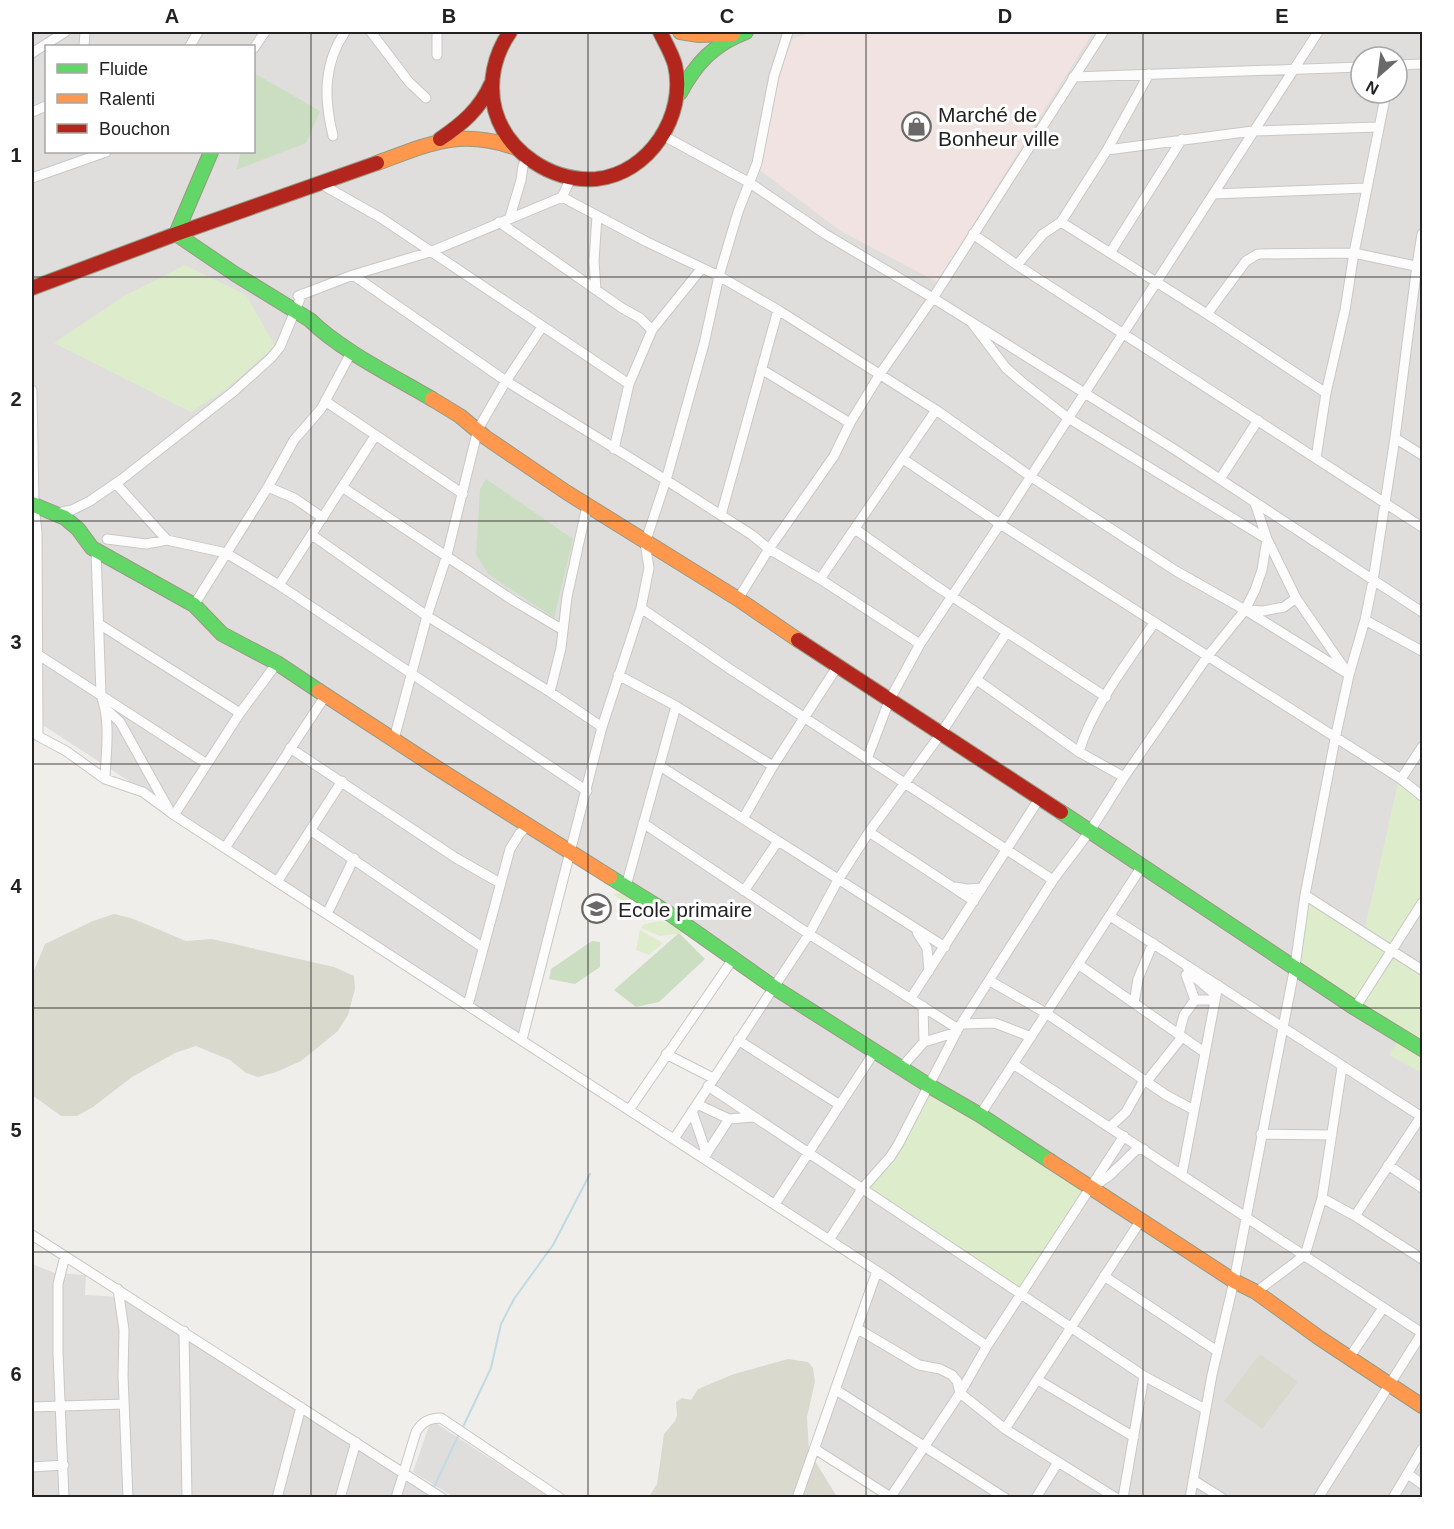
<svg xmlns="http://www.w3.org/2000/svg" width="1454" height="1529" viewBox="0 0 1454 1529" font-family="Helvetica,sans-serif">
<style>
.residential{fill:#dfdedc;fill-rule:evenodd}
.commercial{fill:#f1e3e1}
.construction{fill:#d9d9cd}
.grass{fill:#ddeccb}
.forest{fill:#cbdec1}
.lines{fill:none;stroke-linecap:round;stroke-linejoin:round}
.stream{stroke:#bfdbe3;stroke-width:2}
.street-casing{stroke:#c9c8c7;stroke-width:11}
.fast-casing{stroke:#999a82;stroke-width:16}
.slow-casing{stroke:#999a82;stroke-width:16}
.jam-casing{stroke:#999a82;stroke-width:16}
.street{stroke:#fdfcfc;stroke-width:9}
.fast{stroke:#63d668;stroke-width:14}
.slow{stroke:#ff974d;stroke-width:14}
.jam{stroke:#b3261e;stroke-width:14}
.grid{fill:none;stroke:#222;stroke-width:1.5;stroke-opacity:0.55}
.labels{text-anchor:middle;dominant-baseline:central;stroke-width:6;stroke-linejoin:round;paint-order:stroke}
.poi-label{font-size:21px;fill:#222;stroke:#fff;text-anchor:start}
.neatline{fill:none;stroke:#222;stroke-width:2}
.grid-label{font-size:20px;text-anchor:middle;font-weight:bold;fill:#222}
</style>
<rect width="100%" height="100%" fill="#f0eeeb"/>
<path class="residential" d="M32 32H1422V1497H894L817 1446 876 1272 676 1137 778 979 569 850 518 1035 32 718ZM46 46H254V152H46ZM1361 57H1397V93H1361Z
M32 1264 55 1273 86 1275 85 1295 121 1297 434 1497H32Z
M431 1420 549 1497H454L413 1472Z"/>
<path class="commercial" d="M813 32H1093L937 282 839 230 757 168 780 56 794 38Z"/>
<path class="construction" d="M114 914 131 918 186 941 212 939 334 967 354 976 355 989 348 1015 338 1031 301 1061 276 1072 258 1077 246 1073 230 1060 196 1046 175 1053 132 1077 93 1107 77 1116H61L32 1095V975L45 944 93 921Z
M1260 1354 1298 1382 1262 1429 1224 1401Z
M788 1359 808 1362 813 1368 815 1382 807 1417 809 1451 837 1497 648 1498 657 1484 664 1434 675 1421 677 1415 676 1402 682 1398 691 1400 698 1389 734 1374Z"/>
<path class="grass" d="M185 265 246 295 275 346 225 390 191 412 54 343 126 295Z
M1398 783 1422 800V899L1393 946 1365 928Z
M625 892 634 897 638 904 636 911 613 894Z
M1308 900 1389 952 1354 1004 1298 964Z
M661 921 678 926 683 933 660 936 641 928 644 924Z
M640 930 663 943 649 955 636 950Z
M1395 957 1422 975V1045L1361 1007Z
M1399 1039 1422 1053V1073L1389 1055Z
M929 1089 1088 1189 1021 1289 867 1188Z"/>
<path class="forest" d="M254 73 320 111 306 143 236 170 241 152H254Z
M486 479 573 539 554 618 488 574 476 554 480 489Z
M679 933 705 959 659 1002 636 1007 614 990Z
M592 941 600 942V967L575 984 549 979 551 969Z"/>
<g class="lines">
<path class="stream" d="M462 1429 491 1368 501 1324 514 1299 553 1245 590 1174
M433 1489 459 1434"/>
<defs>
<path id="street" d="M371 32 409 82 426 98
M84 46 85 32
M190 46 198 32
M254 48 265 32
M32 53 65 32
M437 55V32
M1397 65 1422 64
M1073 77 1361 67
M32 112 46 106
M333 136C324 100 323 64 345 32
M664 136 750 183 825 234 933 298 1177 451 1422 612
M1107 150 1253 131 1378 127
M32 178 106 152
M321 184 381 218 629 384
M1213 194 1366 188
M562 197 647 242 719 276 778 310 936 410 1030 476 1176 571 1245 610 1263 611 1284 607 1296 598 1349 675
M510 217 521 180 523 166 527 158
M499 222 622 308 640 318 652 330
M1061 222 1207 314 1326 393
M973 234 1017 265 1422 527
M1110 253 1182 139
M1017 265 1043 234 1061 222 1107 150 1149 74
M353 275 506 381 666 480 752 535 769 549 820 579 920 644
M596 290 594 261 597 216
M298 296 353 275 430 252 562 197 571 178
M1207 314 1246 261 1258 254 1354 253 1420 267
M761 369 850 423
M32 390 34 505 37 532 38 736
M325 401 463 494
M1395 438 1422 455
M614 449 629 384 652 330 702 268
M1316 458 1326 393 1345 310 1354 253 1386 93
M903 459 1000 524 1401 779 1422 796
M1220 479 1258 420
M119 487 167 540
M268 487 294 498 323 518
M342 487 514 601 563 630
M1255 503 1267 539 1296 598
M57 513 72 510 90 501 122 479 233 392 271 358 280 347 302 294
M721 515 778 310
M855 529 933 584 1106 697
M312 535 427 616 550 692 602 727
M107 539 146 544 167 540 226 553 279 585 587 791
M96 551 101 695C111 722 106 750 105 779
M820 579 936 410
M279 585 375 436
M738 599 769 549 834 456 850 423 880 374 933 298 1103 32
M194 605 268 487 294 440 321 409 352 351
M641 608 733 671 1053 880
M1247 611 1345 672
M1365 620 1422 651
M99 624 240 713
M34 652 207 764
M618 675 676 706 773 766
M977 680 1079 752 1124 777
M550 692 561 648 567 597 587 506
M106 709 120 722 168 808
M32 729 38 736 66 751 105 779 143 792 174 815 877 1271 987 1346
M394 739 427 616 447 555 478 429 506 381 542 327
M290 748 456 858 500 883
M1079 752C1092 707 1128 662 1154 623
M867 759 889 701 920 644 1000 524 1318 32
M660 766 945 947
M1401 779 1422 747
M174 815 240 713 277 663
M743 819 773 766 837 667
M643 823 809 934 958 1029
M310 830 482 947
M869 832 974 901
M225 848 326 695
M277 882 342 781
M626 886 676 706
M955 887 967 889 982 888
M744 891 778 841
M1305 895 1422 970
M327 914 354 858
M1110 916 1422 1117
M917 932 927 948 929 971
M1078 964 1204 1052
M1186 965 1190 973 1186 975 1195 1000
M1190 973 1216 995
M990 981 1046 1013 1166 1095 1194 1110
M911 998 1039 799
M1134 1003 1138 979 1153 943
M468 1005 510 849 520 833 529 825
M923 1006 924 1042
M1355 1008 1422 903
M962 1024 995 1023 1031 1037
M1179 1034 1184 1015 1195 1000H1215
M522 1040 602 727 641 608 649 568 645 543 666 480 704 344 719 276 738 212 757 163 774 76 788 32
M738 1040 840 1105
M666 1054 713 1078
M1013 1064 1422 1333
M901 1068 924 1042 957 1032
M1147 1081 1182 1037
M708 1086 1144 1376 1205 1409
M697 1104 729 1119 753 1117
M629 1110 733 959
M692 1111 705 1149 703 1158
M980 1115 1142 866
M1110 1127 1126 1112 1144 1080
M1261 1134 1332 1135
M674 1139 809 934 838 880 869 832 940 735 1007 632
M705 1156 729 1119
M1388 1165 1422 1188
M1182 1174 1218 985
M1094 1186 1109 1176 1136 1150 1144 1149
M1322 1198 1355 1216 1422 1259
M775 1204 875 1051
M1355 1216 1422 1115
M32 1235 442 1498
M829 1240 862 1189 891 1156 899 1143 958 1029 1053 880 1090 831 1124 777 1207 657 1245 610 1255 590 1262 570 1267 539 1068 418 1022 382 1006 368 972 323
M1104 1276 1217 1351
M118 1289 124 1330 123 1376 128 1498
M1256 1292 1305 1255 1322 1198 1342 1067
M858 1329 919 1365 940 1369 952 1375 957 1381 960 1393 1005 1429 1116 1498
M184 1331 187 1498
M1349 1358 1383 1308
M1038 1380 1134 1437
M836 1390 1005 1498
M32 1407 124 1404
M1005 1429 1141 1220
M815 1449 892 1498
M32 1467 64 1465
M1408 1474 1422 1484
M1193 1480 1222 1498
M64 1498 58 1353V1284L65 1256
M277 1498 301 1407
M340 1498 356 1442
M396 1498 416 1432C422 1422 429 1418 441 1418L560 1498
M797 1498 877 1271
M890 1498 960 1393 987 1346 1124 1136
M1036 1498 1058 1462
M1123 1498 1144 1376
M1190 1498 1212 1375 1234 1281 1271 1089 1295 966 1305 895 1335 739 1349 675 1365 620 1373 581 1395 438 1417 265 1422 234
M1318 1498 1422 1333
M1393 1498 1422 1449"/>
<path id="fast" d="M680 93C696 63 714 44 746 32
M211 152 176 234 235 274 310 320C340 350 395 377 432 399
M32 504 65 518 78 529 92 548 194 605 222 634 277 663 319 691
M1061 812 1355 1008 1422 1049
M610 877 673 916 775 988 928 1085 980 1115 1050 1161"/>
<path id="slow" d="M680 32 699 35 733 34
M377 163C429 144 460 128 516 148
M432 399 460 416 485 437 566 492 738 599 798 640
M319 691 437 768 610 877
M1050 1161 1234 1281 1256 1292 1318 1337 1422 1406"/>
<path id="jam" d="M510 32C494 55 488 83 495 110 507 153 552 182 596 179 649 174 687 115 675 65 672 54 665 42 660 32
M440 139C462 124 480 109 491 84
M32 288 176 234 377 163
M798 640 1061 812"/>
</defs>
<use href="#street" class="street-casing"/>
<use href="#fast" class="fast-casing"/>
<use href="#slow" class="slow-casing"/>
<use href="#jam" class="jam-casing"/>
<use href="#street" class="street"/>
<use href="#fast" class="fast"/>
<use href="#slow" class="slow"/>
<use href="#jam" class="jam"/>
</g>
<path class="grid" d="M311 32V1498M588 32V1498M866 32V1498M1143 32V1498M32 277H1422M32 521H1422M32 764H1422M32 1008H1422M32 1252H1422"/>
<defs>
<symbol id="shop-ring" viewBox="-11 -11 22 22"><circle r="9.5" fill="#fff" stroke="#6a6968" stroke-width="1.5"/><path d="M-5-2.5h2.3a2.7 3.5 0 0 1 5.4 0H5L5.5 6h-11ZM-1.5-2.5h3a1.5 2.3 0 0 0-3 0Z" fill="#6a6968"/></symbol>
<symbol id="school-ring" viewBox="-11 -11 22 22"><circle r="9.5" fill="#fff" stroke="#6a6968" stroke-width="1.5"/><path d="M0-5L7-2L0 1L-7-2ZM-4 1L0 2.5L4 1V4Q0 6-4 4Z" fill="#6a6968"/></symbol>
</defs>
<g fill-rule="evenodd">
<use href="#shop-ring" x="900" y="110" width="33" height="33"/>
<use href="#school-ring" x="580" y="892" width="33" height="33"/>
</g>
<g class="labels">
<g class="poi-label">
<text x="938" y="114">Marché de<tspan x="938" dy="24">Bonheur ville</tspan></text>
<text x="618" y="909">Ecole primaire</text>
</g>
</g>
<rect width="1454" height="1529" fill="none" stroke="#ffffff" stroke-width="66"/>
<rect x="45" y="45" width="210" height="108" fill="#ffffff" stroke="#a7a7a7" stroke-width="1.5"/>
<rect x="57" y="64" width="30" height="9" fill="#63d668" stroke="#a7a7a7" stroke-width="1.5"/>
<text x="99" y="75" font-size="18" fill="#222222">Fluide</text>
<rect x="57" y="94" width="30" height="9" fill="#ff974d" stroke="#a7a7a7" stroke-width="1.5"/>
<text x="99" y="105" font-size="18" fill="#222222">Ralenti</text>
<rect x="57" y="124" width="30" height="9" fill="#b3261e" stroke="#a7a7a7" stroke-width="1.5"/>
<text x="99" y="135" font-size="18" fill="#222222">Bouchon</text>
<g transform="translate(1379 75) rotate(208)"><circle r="28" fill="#ffffff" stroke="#a7a7a7" stroke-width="1.5"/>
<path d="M0-4.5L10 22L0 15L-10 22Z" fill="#6a6968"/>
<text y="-9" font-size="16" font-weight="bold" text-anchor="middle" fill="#222222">N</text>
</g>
<rect x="33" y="33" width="1388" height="1463" class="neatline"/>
<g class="grid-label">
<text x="172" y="23">A</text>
<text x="449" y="23">B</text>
<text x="727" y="23">C</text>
<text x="1005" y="23">D</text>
<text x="1282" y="23">E</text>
<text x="16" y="162">1</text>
<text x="16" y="406">2</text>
<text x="16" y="649">3</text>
<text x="16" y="893">4</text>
<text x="16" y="1137">5</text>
<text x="16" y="1381">6</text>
</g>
</svg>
